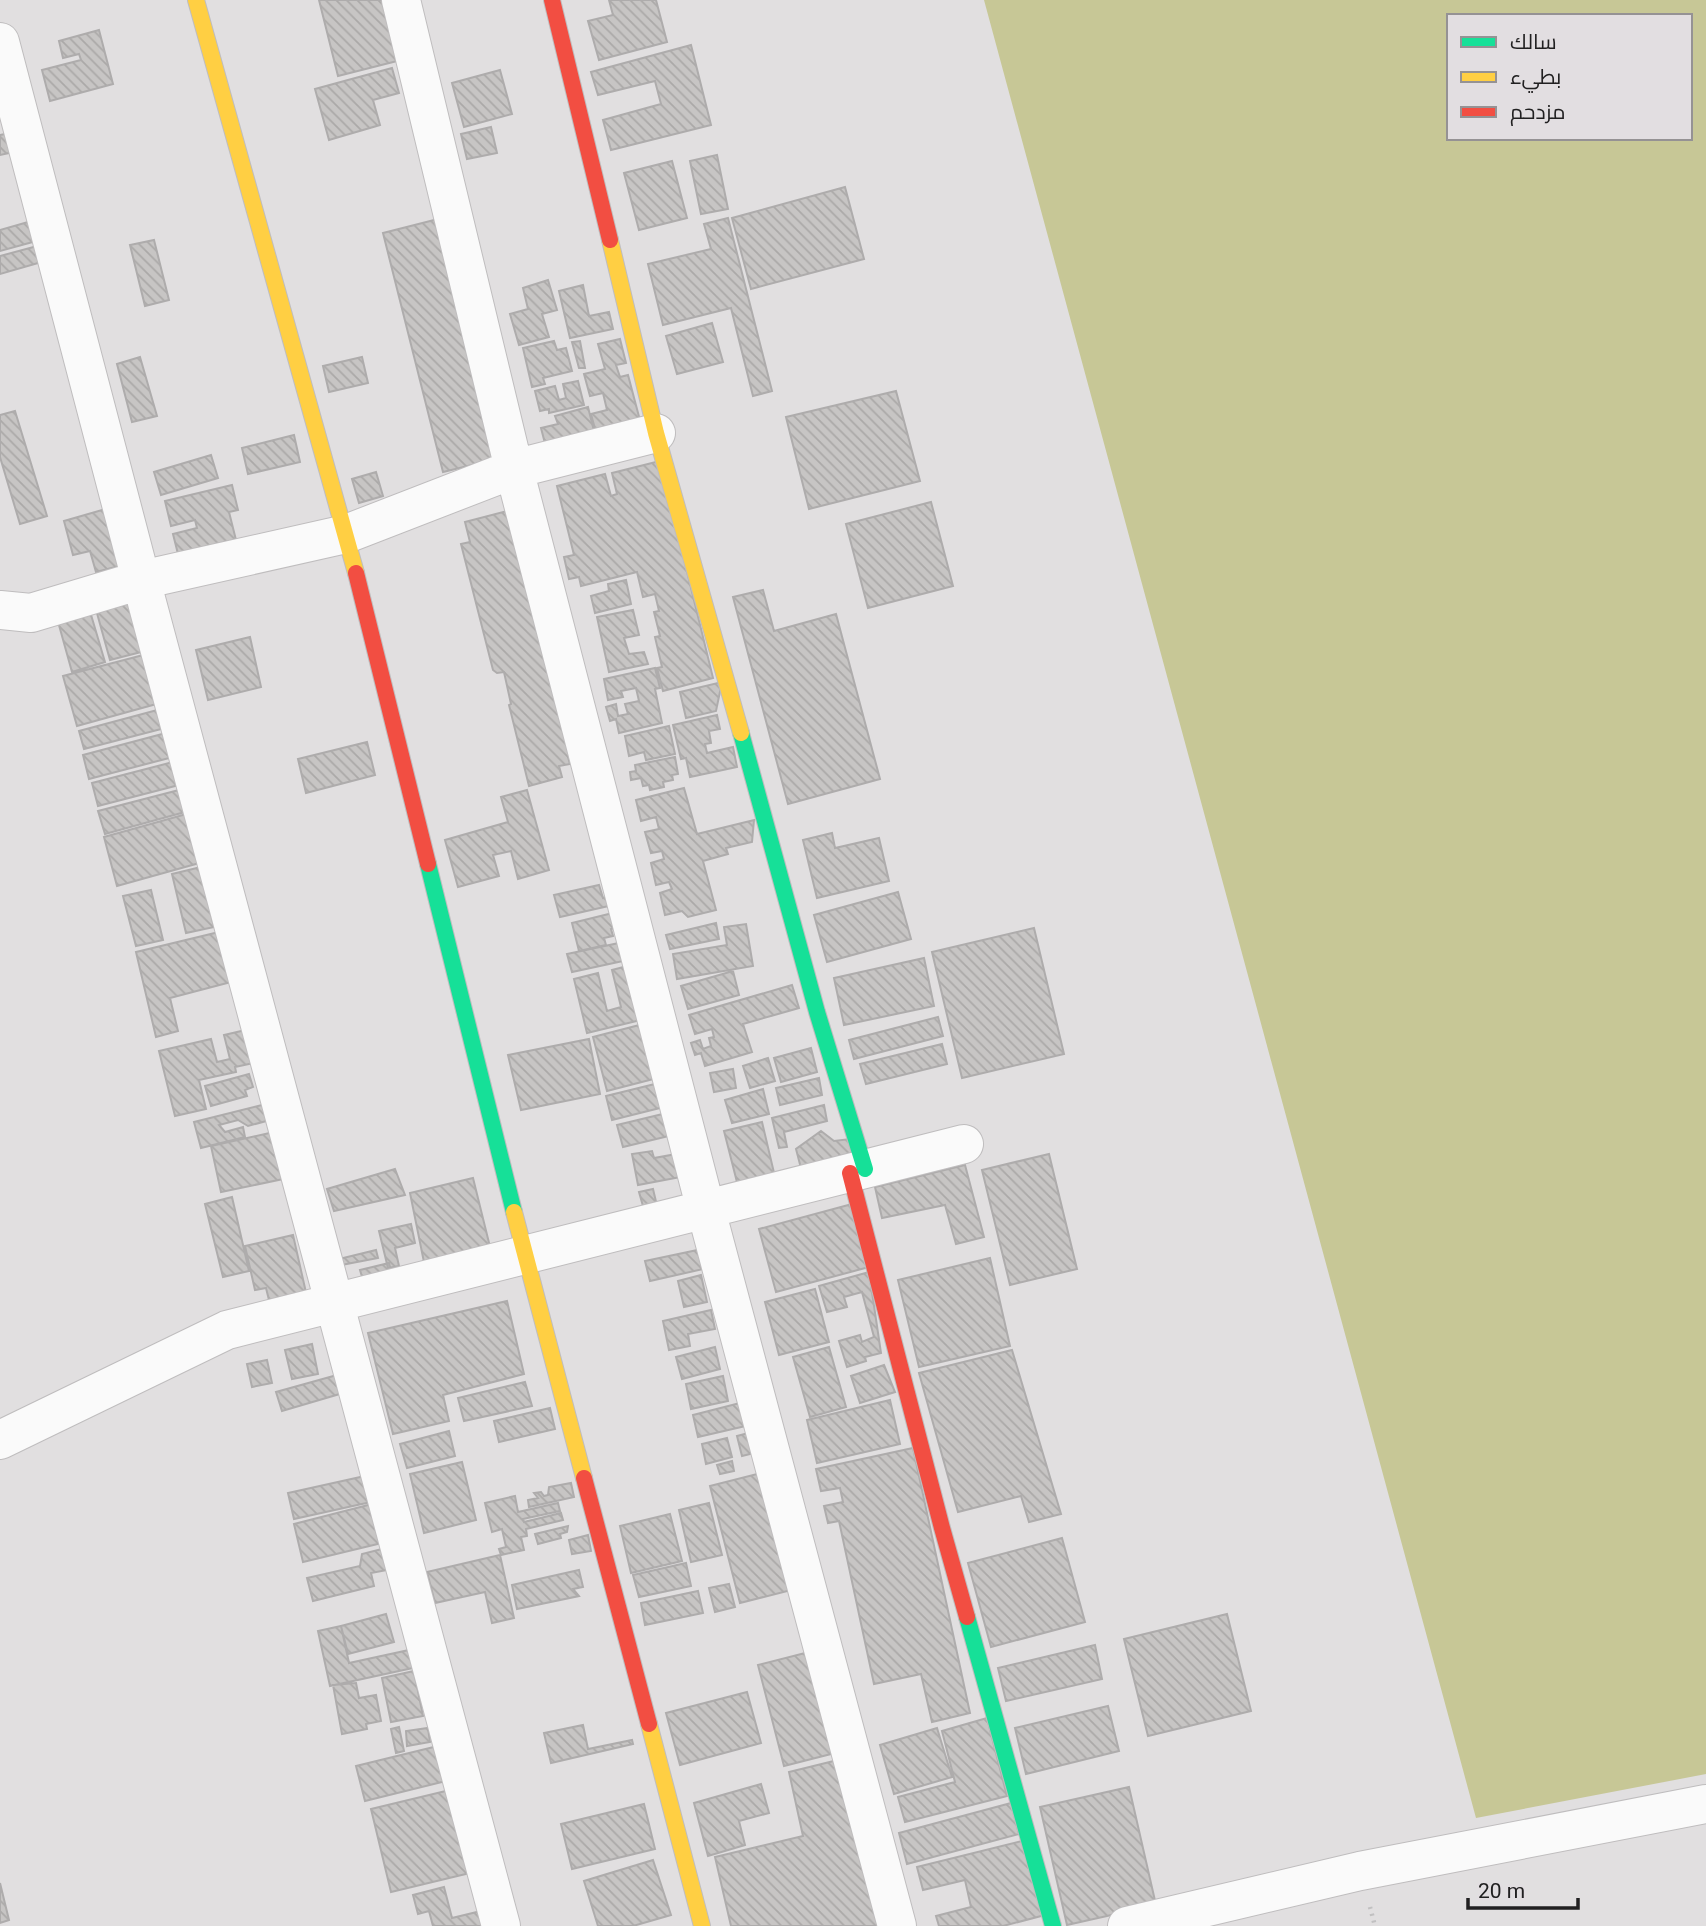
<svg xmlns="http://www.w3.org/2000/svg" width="1706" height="1926" viewBox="0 0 1706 1926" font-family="Roboto,Cairo,sans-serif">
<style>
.green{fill:#c7c796;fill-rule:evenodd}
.building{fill:url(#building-back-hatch);stroke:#aeacac;stroke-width:2}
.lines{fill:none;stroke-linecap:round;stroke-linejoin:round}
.street-casing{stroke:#bfbdbe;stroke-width:40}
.fast-casing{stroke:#bfbdbe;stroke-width:18}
.slow-casing{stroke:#bfbdbe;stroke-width:18}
.jam-casing{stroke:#bfbdbe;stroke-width:18}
.path{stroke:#c1c0c1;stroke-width:4.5;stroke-dasharray:2 5;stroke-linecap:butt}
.street{stroke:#fafafa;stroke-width:38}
.fast{stroke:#16e098;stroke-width:16}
.slow{stroke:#ffcf43;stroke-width:16}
.jam{stroke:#f24e42;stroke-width:16}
</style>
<defs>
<pattern id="building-back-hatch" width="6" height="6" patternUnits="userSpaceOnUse" patternTransform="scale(1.75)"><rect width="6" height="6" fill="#c7c5c4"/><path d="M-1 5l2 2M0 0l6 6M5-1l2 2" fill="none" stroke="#aba9a8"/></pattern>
</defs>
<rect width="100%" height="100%" fill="#e1dfe0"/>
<path class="green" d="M984 0H1706V1774L1476 1818ZM1449 16H1690V138H1449Z"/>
<path class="building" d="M319 0H390L405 59 338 76Z
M609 0H656L667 42 599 60 588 21 613 15Z
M99 30 113 84 50 101 42 70 81 60 79 54 63 58 59 41Z
M691 45 711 125 611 150 603 120 661 104 655 81 598 95 591 72Z
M392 68 399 93 373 100 380 125 329 140 315 89Z
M500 70 512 114 464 127 452 83Z
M491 127 497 153 467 159 461 134Z
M10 133 14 152 0 155V135Z
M717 155 728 209 701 214 690 161Z
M672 161 687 218 639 230 624 173Z
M845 187 864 259 751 289 732 218Z
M446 217 505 457 443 472 383 233Z
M728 218 772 391 753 396 731 308 663 325 648 264 711 249 704 224Z
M35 220 40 240 0 251V230Z
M154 240 169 300 145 306 130 245Z
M41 245 45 261 0 274V256Z
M548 280 557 310 542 314 549 337 519 345 510 314 528 309 523 288Z
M583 285 589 316 609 312 613 329 570 338 559 291Z
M712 323 723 362 677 374 666 336Z
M620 339 626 363 616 365 620 377 628 375 642 428 595 429 591 414 607 410 603 393 590 396 584 374 605 369 598 344Z
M554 341 557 350 566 348 572 371 543 378 545 384 532 387 523 348Z
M580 341 585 368H579L572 342Z
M140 357 157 416 132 422 117 364Z
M362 357 368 383 329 392 323 366Z
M578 381 584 405 549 413V409L540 411 535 391 555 386 559 400 566 398 563 384Z
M896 391 920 481 809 509 786 417Z
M588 407 597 443 548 455 541 428 558 424 555 416Z
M15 411 47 516 20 524 0 457V415Z
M294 435 300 462 248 474 242 448Z
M211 455 218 478 161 495 154 472Z
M660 461 713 678 663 691 657 668 662 667 655 637 660 636 654 612 659 611 655 594 643 597 637 572 581 586 579 577 569 579 564 557 574 555 557 486 605 474 611 496 617 494 612 473Z
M376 472 383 496 359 503 352 479Z
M232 485 238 510 229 512 236 540 178 554 173 534 197 528 195 520 171 526 165 501Z
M931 502 953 586 868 608 846 524Z
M116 506 131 563 96 572 90 551 73 555 64 521Z
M519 508 577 754 568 757 570 764 559 766 562 777 529 786 509 705 511 704 504 672 497 673 493 670 461 544 470 542 465 522Z
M626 580 631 604 595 613 591 596 609 591 608 584Z
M763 590 774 631 836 614 880 779 788 804 733 597Z
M131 597 145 651 110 660 95 606Z
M89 608 105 662 72 672 57 618Z
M633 610 639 635 624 638 629 654 644 652 648 664 609 672 597 617Z
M250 637 261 687 208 700 196 650Z
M147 654 160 703 77 726 63 676Z
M655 668 660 688 655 689 662 723 619 733 616 719 610 721 606 707 616 704 618 716 628 714 625 704 639 701 636 688 621 691 623 697 608 700 604 679Z
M722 682 716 711 686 718 680 692Z
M161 709 165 728 84 749 79 731Z
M717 715 720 729 709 731 711 743 705 744 707 753 733 747 737 767 690 777 686 758 681 759 673 725Z
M669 726 675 754 646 760 644 752 629 756 625 736Z
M166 733 173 757 89 779 83 755Z
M367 742 375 775 306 793 298 759Z
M675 757 678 774 672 775 673 780 663 782 664 787 650 790 649 785 643 786 641 778 631 780 630 772 636 771 635 765Z
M173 762 179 785 98 806 92 783Z
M684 788 697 834 754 820 752 842 726 848 728 854 703 861 716 910 688 917 682 911 665 915 660 893 672 889 669 882 656 885 651 863 664 859 662 851 651 853 645 832 659 829 656 817 641 821 636 800Z
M179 790 185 812 105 834 98 811Z
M527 790 549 870 518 879 511 851 493 855 499 876 458 887 445 840 508 822 501 797Z
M190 813 203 862 117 886 104 837Z
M832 833 835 848 879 838 889 881 817 898 803 840Z
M201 867 214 927 186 933 172 874Z
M599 885 603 898 620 895 622 903 560 917 554 895Z
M151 890 163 940 136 946 123 896Z
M898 892 911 939 827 962 814 915Z
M625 910 629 926 611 929 613 936 604 938 606 945 579 951 572 923Z
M716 923 719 939 670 949 666 935Z
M746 924 753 966 677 979 673 954 727 945 724 927Z
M1034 928 1064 1054 962 1078 932 952Z
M219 932 231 982 170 998 178 1031 156 1037 136 952Z
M633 940 637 958 572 972 567 954Z
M924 958 934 1006 844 1025 834 978Z
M635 964 649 1018 587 1033 574 979 598 973 607 1011 621 1007 612 970Z
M733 971 739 995 688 1009 681 986Z
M792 985 799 1008 743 1024 752 1052 705 1066 701 1053 695 1055 691 1043 700 1040 703 1049 711 1046 709 1038 714 1037 712 1029 695 1034 689 1015Z
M938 1017 943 1036 854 1059 849 1040Z
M651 1022 665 1076 607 1091 593 1037Z
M250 1029 258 1062 235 1067 236 1072 199 1080 206 1109 175 1116 159 1051 211 1039 217 1062 230 1059 224 1035Z
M589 1039 600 1094 521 1110 508 1055Z
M942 1044 947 1064 866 1084 860 1064Z
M811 1048 817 1072 781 1082 774 1058Z
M768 1058 775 1081 750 1088 743 1066Z
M733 1069 736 1088 714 1092 710 1073Z
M249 1074 253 1087 245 1090 247 1096 211 1106 205 1086Z
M819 1078 822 1095 780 1105 776 1088Z
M663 1082 668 1106 612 1120 606 1096Z
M763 1089 769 1114 732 1123 725 1100Z
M266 1104 270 1120 248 1126 238 1120 219 1125 225 1132 243 1127 245 1137 201 1148 194 1122Z
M824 1105 827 1121 784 1132 787 1147 779 1148 772 1118Z
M671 1112 677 1134 623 1147 617 1125Z
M762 1122 775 1177 738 1186 724 1131Z
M283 1130 293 1177 221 1192 211 1146Z
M821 1131 834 1141 850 1139 855 1163 803 1176 796 1149Z
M652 1151 654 1158 682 1153 686 1176 638 1185 632 1154Z
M1049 1154 1077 1269 1010 1285 982 1170Z
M965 1165 984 1237 956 1244 945 1205 882 1218 875 1187Z
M395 1169 405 1195 334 1211 327 1189Z
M473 1178 493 1259 427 1277 410 1193Z
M653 1189 658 1210 645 1213 639 1192Z
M232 1197 249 1271 223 1277 205 1204Z
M852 1204 869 1267 776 1292 759 1229Z
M411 1224 415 1243 395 1248 399 1266 388 1268 379 1231Z
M293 1235 307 1297 272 1312 266 1288 255 1290 245 1246Z
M707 1248 712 1267 650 1281 645 1261Z
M376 1250 378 1258 336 1266 335 1260Z
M990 1258 1010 1346 919 1367 898 1280Z
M389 1263 394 1283 366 1290 360 1270Z
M869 1272 881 1353 865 1357 866 1361 847 1367 839 1341 860 1335 862 1342 874 1337 862 1292 844 1297 847 1307 827 1312 819 1286Z
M701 1275 707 1302 684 1307 678 1281Z
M815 1289 829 1342 779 1355 765 1302Z
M507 1301 524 1374 443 1395 449 1421 393 1434 368 1333Z
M711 1310 715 1329 688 1334 690 1346 669 1350 663 1321Z
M312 1344 318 1374 292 1379 285 1350Z
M715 1347 720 1369 682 1379 676 1357Z
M829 1347 846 1407 810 1417 793 1357Z
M1012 1350 1061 1514 1029 1522 1021 1496 958 1512 919 1373Z
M267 1360 272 1383 252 1387 247 1364Z
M884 1365 895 1392 860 1403 851 1376Z
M337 1375 343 1393 282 1411 276 1392Z
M723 1376 728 1401 691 1409 686 1384Z
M525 1382 532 1406 464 1421 458 1398Z
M890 1400 900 1444 817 1463 807 1420Z
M744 1402 750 1425 698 1437 693 1415Z
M550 1408 555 1429 499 1442 494 1421Z
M760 1430 766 1450 742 1456 737 1436Z
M449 1431 455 1456 407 1468 400 1444Z
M727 1438 732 1457 706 1464 702 1444Z
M913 1448 970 1713 932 1722 921 1674 874 1684 839 1521 828 1523 824 1506 843 1502 840 1488 821 1491 816 1469Z
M732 1461 734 1471 720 1474 717 1465Z
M462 1462 476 1520 424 1533 410 1474Z
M769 1471 799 1588 740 1603 710 1486Z
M365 1476 371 1502 294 1519 288 1493Z
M571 1483 574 1497 529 1507 528 1500 538 1498 534 1493 541 1492 544 1496 548 1495 549 1487Z
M515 1496 518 1512 558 1503 560 1511 523 1519 524 1522 561 1513 563 1520 526 1529 527 1536 521 1537 524 1550 501 1555 499 1549 506 1547 502 1529 492 1532 485 1503Z
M376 1503 386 1542 303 1562 294 1524Z
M709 1503 722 1555 691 1562 679 1510Z
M670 1514 682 1561 631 1573 620 1526Z
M568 1526 567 1532 560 1534 561 1538 538 1544 535 1534Z
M588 1535 591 1551 572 1554 569 1540Z
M1062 1538 1085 1622 991 1647 968 1563Z
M382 1549 387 1570 371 1573 374 1586 313 1601 307 1578 360 1566 362 1554Z
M500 1555 514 1618 492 1623 485 1592 435 1603 427 1572Z
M686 1563 691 1586 639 1597 633 1575Z
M579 1570 583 1587 573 1589 579 1596 517 1609 512 1585Z
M729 1584 735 1607 715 1612 709 1588Z
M698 1591 703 1613 645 1625 641 1603Z
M386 1614 394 1642 348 1654 341 1626Z
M1227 1614 1251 1711 1148 1736 1124 1639Z
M341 1626 349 1663 409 1650 413 1668 330 1686 318 1631Z
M1095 1645 1102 1679 1006 1701 998 1668Z
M813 1651 839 1752 784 1766 758 1665Z
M414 1671 423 1716 391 1722 382 1678Z
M356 1683 359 1698 376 1695 381 1721 366 1724 367 1729 342 1734 333 1685Z
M747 1692 761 1743 680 1765 666 1713Z
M1108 1706 1119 1751 1026 1774 1015 1728Z
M987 1718 1007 1796 905 1822 898 1797 955 1782 942 1731Z
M583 1725 588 1749 632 1740 633 1744 551 1763 544 1733Z
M399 1727 404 1751 396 1753 391 1729Z
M428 1728 430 1742 407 1746 406 1731Z
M937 1728 952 1777 894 1794 880 1745Z
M442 1745 450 1780 365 1801 356 1766Z
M846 1758 885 1926H731L715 1857 803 1836 789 1772Z
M761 1784 769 1813 739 1821 745 1845 708 1856 694 1803Z
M1129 1787 1156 1905 1067 1925 1040 1807Z
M450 1790 470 1873 391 1892 371 1809Z
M1011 1803 1019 1834 907 1864 899 1833Z
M644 1804 655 1849 572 1869 561 1824Z
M1026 1840 1045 1915 1003 1926H939L936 1916 971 1907 965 1880 923 1890 917 1867Z
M653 1860 671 1915 633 1926H598L584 1881Z
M0 1883 9 1920 0 1923Z
M444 1887 452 1918 481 1911 485 1926H433L429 1911 418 1914 413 1895Z"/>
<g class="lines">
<defs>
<path id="street" d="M401 0 514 469 706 1210 897 1926
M0 42 141 580 501 1926
M0 610 31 613 141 580 346 534 514 469 656 433
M0 1440 227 1330 964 1144
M1127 1926 1360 1871 1706 1804"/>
<path id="fast" d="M741 733 817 1012 865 1169
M428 864 514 1212
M967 1617 1053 1926"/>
<path id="slow" d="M196 0 356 573
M610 240 656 433 741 733
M514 1212 584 1478
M649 1724 702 1926"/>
<path id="jam" d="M552 0 610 240
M356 573 428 864
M850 1173 942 1528 967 1617
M584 1478 649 1724"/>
</defs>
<use href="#street" class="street-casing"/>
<use href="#fast" class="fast-casing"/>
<use href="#slow" class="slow-casing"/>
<use href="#jam" class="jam-casing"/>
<path class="path" d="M1370 1907 1375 1926"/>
<use href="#street" class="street"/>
<use href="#fast" class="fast"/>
<use href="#slow" class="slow"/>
<use href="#jam" class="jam"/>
</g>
<rect x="1447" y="14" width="245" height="126" fill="#e2dee1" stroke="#959294" stroke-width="2"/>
<rect x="1461" y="37" width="35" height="10" fill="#16e098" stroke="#959294" stroke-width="2"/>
<text x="1510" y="49" font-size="21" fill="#212021">سالك</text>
<rect x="1461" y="72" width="35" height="10" fill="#ffcf43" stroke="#959294" stroke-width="2"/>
<text x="1510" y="84" font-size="21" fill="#212021">بطيء</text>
<rect x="1461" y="107" width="35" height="10" fill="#f24e42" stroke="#959294" stroke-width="2"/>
<text x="1510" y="119" font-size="21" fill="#212021">مزدحم</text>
<path d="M1468 1898v10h110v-10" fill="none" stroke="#212021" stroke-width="3.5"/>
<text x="1478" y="1898" font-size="21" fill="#212021" stroke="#e2dee1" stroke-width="5" paint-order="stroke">20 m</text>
</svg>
